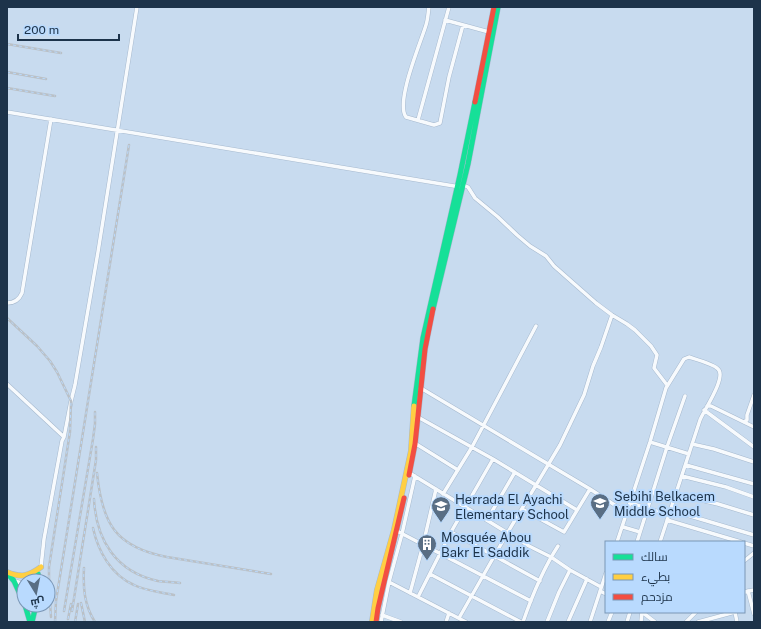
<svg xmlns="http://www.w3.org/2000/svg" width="761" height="629" viewBox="0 0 761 629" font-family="'Public Sans',Cairo,sans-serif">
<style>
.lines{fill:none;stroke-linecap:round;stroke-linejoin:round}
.street-casing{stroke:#a6b9ce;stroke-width:4.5}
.fast-casing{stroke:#a6b9ce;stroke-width:6}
.slow-casing{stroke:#a6b9ce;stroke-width:6}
.jam-casing{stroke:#a6b9ce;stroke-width:6}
.street{stroke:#f7fafd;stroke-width:3.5}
.fast{stroke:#16e098;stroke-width:5}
.slow{stroke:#ffcf43;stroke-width:5}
.jam{stroke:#f24e42;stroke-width:5}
.rail-casing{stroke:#bac0c6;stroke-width:2.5}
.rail{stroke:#b9dafe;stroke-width:1;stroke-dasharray:3;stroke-linecap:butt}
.labels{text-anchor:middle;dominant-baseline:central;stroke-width:4;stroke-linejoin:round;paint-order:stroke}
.poi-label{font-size:13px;fill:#1d334a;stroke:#b9dafe;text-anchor:start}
</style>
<rect width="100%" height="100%" fill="#c8dbef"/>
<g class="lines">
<defs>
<path id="street" d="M429 7C428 13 428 19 426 25 421 42 395 102 406 117L434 125 440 123 449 77 463 25
M445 20 489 32
M7 112 460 187
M418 120 449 7
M463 185 468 187 475 198 498 217 517 235 530 246 546 256 554 266 596 303 612 315 627 324 635 330 651 346 657 355 654 368 667 385
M7 303C14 303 19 300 22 293L51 119
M7 384 64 437
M419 387 590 489 627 513
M707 406H711L754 427
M704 410 754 447
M416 416 493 459 577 510
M744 422 747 420V415L754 395
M413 442 458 470
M650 442 689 454
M692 444 714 449 754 462
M686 465 754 484
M408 472 529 546 551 557 570 570 601 587
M682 476 726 487 754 497
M443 494 472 447 536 326
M675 494 718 504 754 515
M630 503 669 515
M522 509 564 532 590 489
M670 510 754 535
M487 520 515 472
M667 520 741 542
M623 527 640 532
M395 530 531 601
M451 532 540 581
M617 542 650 442 666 388 684 359 689 357C695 359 714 364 718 369 727 377 704 410 700 420L660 542
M637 542 667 447 685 396
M744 543 754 546
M744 561 754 553
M41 567 44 539 62 441 64 437 71 401 75 385 98 252 137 7
M430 574 521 622
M15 581 24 584
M32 581 37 575
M389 582 466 622
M600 591 606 594
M748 591 754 614
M744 592 754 590
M410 593 423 545 436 489
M418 597 451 532 493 459
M642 612 655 622
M735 612 737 622
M382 615 401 622
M459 618 508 532 560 445 584 395 593 366 601 347 612 315
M381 622 389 582 402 534 415 476
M446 622 449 613
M523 622C532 596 543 569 558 546
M547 622 559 592 570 570
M568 622 587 579
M590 622 606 573
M608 622 612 612
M627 622 630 612
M641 622 642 612
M686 622 696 612
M698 622 735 612"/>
<path id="fast" d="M433 309 468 164 498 7
M414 406 423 338 460 175 475 102
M8 574 14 581 24 603
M38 574V581
M25 605 30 622
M32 622 36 605"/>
<path id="slow" d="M7 572C21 578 29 576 41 567
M372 622 377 590 394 530 411 451 414 406"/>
<path id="jam" d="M475 102 494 7
M409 475 415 444 425 349 433 309
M376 622 378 608 404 498"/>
</defs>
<use href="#street" class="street-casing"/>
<use href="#fast" class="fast-casing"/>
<use href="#slow" class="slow-casing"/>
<use href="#jam" class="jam-casing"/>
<use href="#street" class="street"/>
<use href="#fast" class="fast"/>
<use href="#slow" class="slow"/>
<use href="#jam" class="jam"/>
<defs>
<path id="rail" d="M7 44 61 53
M7 72 46 79
M7 88 55 96
M7 318 37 346 50 361 57 372 71 401 70 432 49 567V587L51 617
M97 473C102 523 115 547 167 557L271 574
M94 499C96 540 116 572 158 581 165 582 173 582 180 583
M93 528C98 551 111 575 134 585 146 591 161 592 174 595
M84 568C83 587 84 605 95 622
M81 603 85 622
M64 611 93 439 95 424V412
M72 611 96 460V447
M68 619 71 604
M55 622 56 601 129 145
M75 622 78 604"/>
</defs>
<use href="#rail" class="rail-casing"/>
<use href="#rail" class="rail"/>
</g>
<defs>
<symbol id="school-pin" viewBox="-11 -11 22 30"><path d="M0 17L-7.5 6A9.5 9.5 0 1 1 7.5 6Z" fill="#596e84" stroke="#b9dafe"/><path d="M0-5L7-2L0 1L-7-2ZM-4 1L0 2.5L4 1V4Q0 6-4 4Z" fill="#fff"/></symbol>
<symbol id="building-pin" viewBox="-11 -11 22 30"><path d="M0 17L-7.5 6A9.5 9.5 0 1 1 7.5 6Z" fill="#596e84" stroke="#b9dafe"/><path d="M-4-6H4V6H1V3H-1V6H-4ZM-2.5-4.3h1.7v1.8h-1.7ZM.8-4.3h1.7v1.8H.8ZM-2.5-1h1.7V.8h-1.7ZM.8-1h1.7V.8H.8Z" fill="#fff"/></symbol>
</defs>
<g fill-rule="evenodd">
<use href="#school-pin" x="589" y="492" width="22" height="30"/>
<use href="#school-pin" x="430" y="495" width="22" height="30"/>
<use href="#building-pin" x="416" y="533" width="22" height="30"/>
</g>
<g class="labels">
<g class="poi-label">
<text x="614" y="496">Sebihi Belkacem<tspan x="614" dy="15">Middle School</tspan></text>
<text x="455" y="499">Herrada El Ayachi<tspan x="455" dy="15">Elementary School</tspan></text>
<text x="441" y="537">Mosquée Abou<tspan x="441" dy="15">Bakr El Saddik</tspan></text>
</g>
</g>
<rect width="761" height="629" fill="none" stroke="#1d334a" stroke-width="16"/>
<rect x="605" y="541" width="140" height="72" fill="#b9dafe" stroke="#7b97b6"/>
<rect x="613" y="554" width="20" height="6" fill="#16e098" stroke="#7b97b6"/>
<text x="641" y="561" font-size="12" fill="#1d334a">سالك</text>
<rect x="613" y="574" width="20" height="6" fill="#ffcf43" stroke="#7b97b6"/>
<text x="641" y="581" font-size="12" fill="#1d334a">بطيء</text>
<rect x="613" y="594" width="20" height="6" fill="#f24e42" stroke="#7b97b6"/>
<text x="641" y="601" font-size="12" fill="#1d334a">مزدحم</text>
<g transform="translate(36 593) rotate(170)"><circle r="19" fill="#b9dafe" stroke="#7b97b6"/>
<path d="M0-3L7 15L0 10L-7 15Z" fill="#596e84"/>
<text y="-6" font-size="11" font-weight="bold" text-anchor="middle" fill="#1d334a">ش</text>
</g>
<path d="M18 34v6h101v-6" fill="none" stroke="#1d334a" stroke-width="2"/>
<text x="24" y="34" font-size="12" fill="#1d334a" stroke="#b9dafe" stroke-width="3" paint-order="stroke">200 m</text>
</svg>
